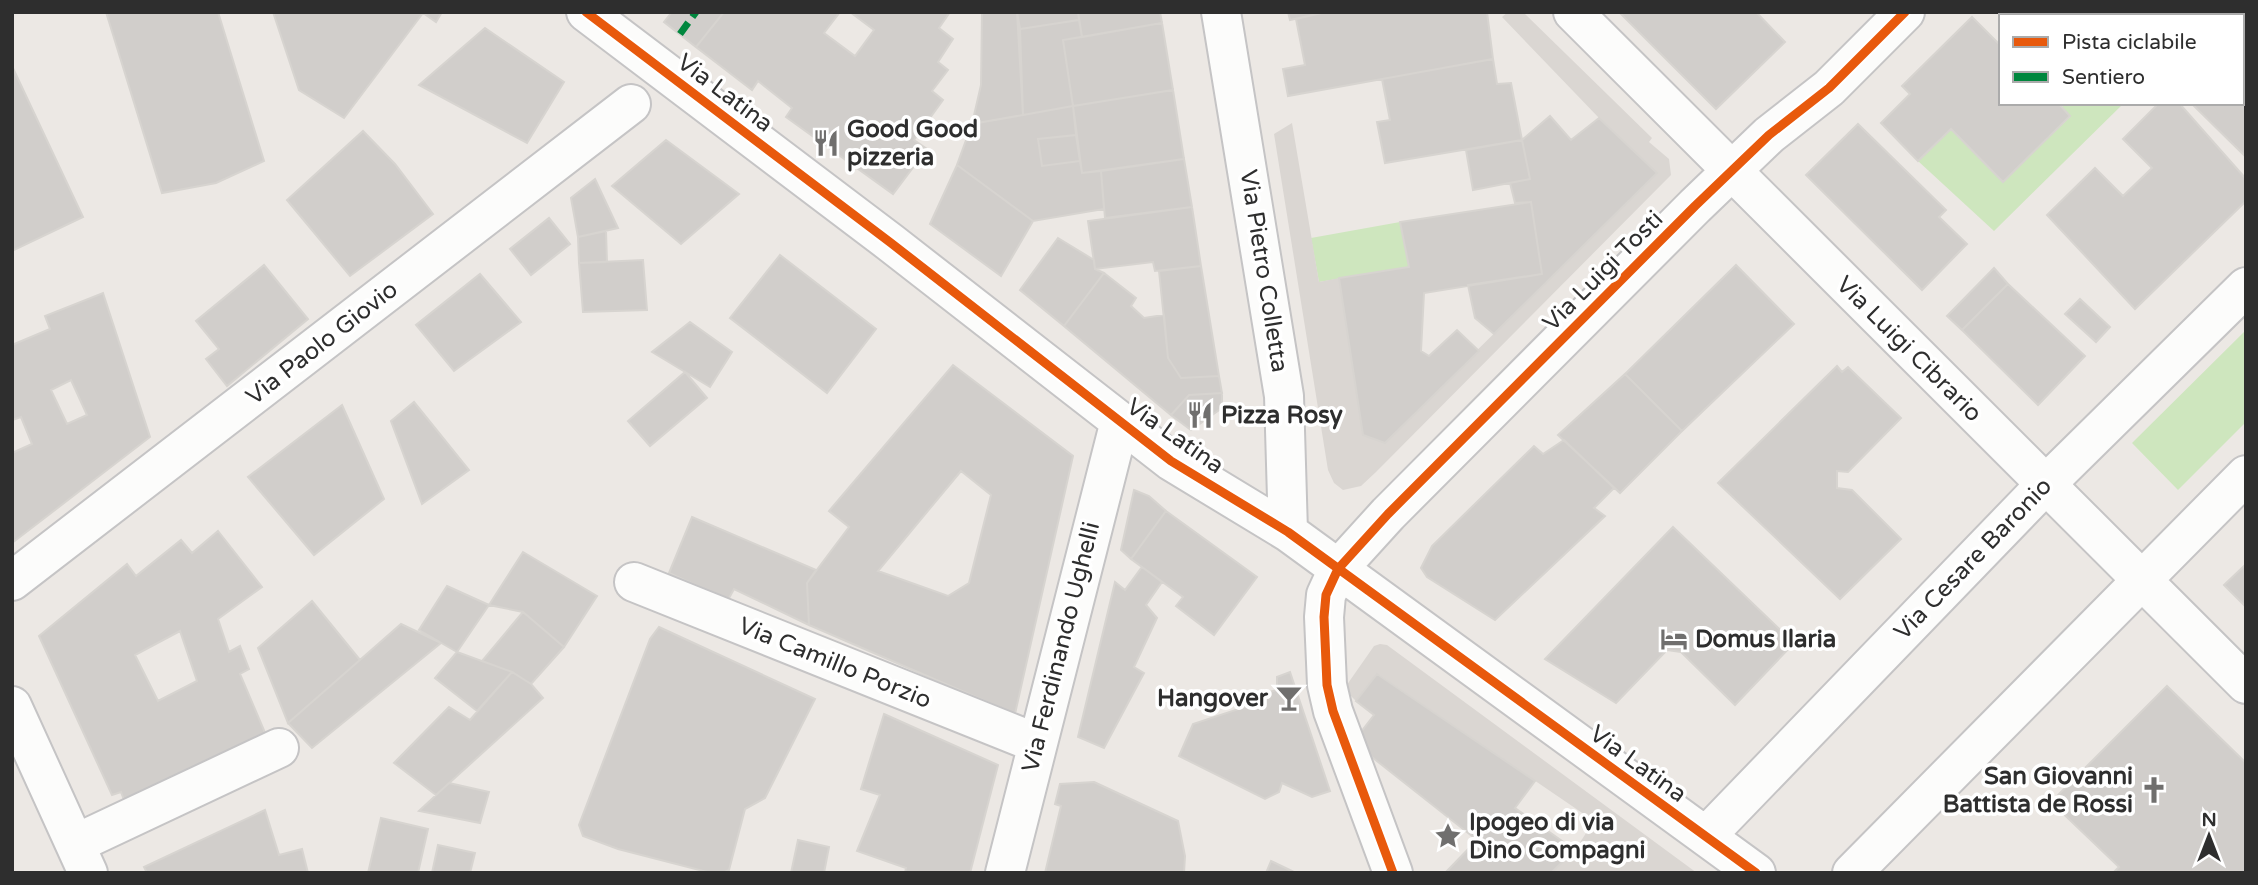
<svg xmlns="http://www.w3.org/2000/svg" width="2258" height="885" viewBox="0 0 2258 885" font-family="'Varela Round',sans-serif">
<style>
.green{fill:#cee6be}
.plaza{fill:#dad6d2}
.building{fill:#d1cecb;stroke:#d7d4d0;stroke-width:2;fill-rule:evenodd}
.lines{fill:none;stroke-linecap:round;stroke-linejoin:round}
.minor-casing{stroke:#c5c4c5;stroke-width:42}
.minor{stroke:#fcfcfb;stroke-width:38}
.quiet{stroke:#00873e;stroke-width:7;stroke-dasharray:14 7;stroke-linecap:butt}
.cycleway-casing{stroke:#fff;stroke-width:13}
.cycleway{stroke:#e8590c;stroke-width:9}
.labels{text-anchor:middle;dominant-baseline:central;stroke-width:7;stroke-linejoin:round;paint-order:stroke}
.street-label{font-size:24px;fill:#2e2e2e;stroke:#fff}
.poi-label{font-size:24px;font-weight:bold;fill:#2e2e2e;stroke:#fff;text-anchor:start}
</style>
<rect width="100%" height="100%" fill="#ece8e4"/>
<path class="green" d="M2065 103H2124L1994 231 1918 161 1951 129 2003 182 2070 117 2062 107Z
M1400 222 1409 267 1319 282 1311 238Z
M2246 330V422L2178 490 2132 443Z"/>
<path class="plaza" d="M1508 12H1523L1652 138 1649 142 1669 159 1671 175 1376 472 1361 486 1343 490 1334 483 1328 470 1274 134 1292 123 1319 282 1339 278 1363 435 1384 442 1657 173 1599 118 1502 17Z
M1380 644 1387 645 1697 873H1551L1575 850 1594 821 1378 674 1356 701 1344 689 1374 646Z"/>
<path class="building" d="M106 12H218L264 161 216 183 162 193Z
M273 12H442L436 22 423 13 344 118 299 90Z
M672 12H724L696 47 664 22Z
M724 12H840L824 33 855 56 874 30 850 12H950L939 28 953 39 938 62 948 70 932 91 943 100 914 140 927 149 893 194 786 117 792 108 758 81 752 90 696 47Z
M982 12H1017L1023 115 972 124 981 85Z
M1017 12H1078L1079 20 1020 29Z
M1078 12H1160L1162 23 1082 37Z
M1288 12H1326L1290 20Z
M1326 12H1487L1493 59 1288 96 1283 69 1305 65 1296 19Z
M1619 12H1756L1785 42 1716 109Z
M2060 12H2165L2161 16H2064Z
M1972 17 2001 46V103H2058L2070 116 2003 182 1951 129 1918 161 1881 123 1910 94 1902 86Z
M1079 20 1082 37 1063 40 1073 106 1023 115 1020 29Z
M1162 23 1173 90 1073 106 1063 40Z
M2246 25V88L2242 85V29Z
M485 28 564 82 527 143 419 85Z
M1493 59 1497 84 1511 83 1522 140 1385 163 1377 122 1390 120 1382 79Z
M12 66 83 217 12 251Z
M2242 85 2246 88V157L2191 103H2242Z
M1173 90 1184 159 1082 173 1073 106Z
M2159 103H2179L2246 179V201L2135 309 2047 215 2095 168 2123 196 2152 168 2123 139Z
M1073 106 1076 135 1038 139 1042 166 1080 161 1082 173 1101 171 1104 209 1033 221 957 165 972 124Z
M1550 116 1571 140 1599 118 1657 173 1494 334 1475 318 1468 285 1542 274 1531 202 1515 203 1510 183 1530 179 1522 140Z
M1858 124 1946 210 1939 217 1967 244 1922 290 1806 175Z
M363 131 395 164 433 214 350 276 287 200Z
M1076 135 1080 161 1042 166 1038 139Z
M666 140 739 194 681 244 612 186Z
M1522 140 1530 179 1473 190 1466 150Z
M1184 159 1192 207 1105 218 1101 171Z
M957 165 1033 221 1001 276 930 224Z
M595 179 618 228 578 237 571 198Z
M1531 202 1542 274 1424 293 1421 351 1429 356 1457 330 1479 351 1385 443 1363 435 1339 278 1409 267 1400 222Z
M1192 207 1201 266 1155 271 1153 262 1095 269 1088 221Z
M549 218 570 244 531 275 510 249Z
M606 231 607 262 579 263 578 237Z
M1058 238 1094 260 1095 269 1104 273 1064 326 1020 290Z
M780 255 876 329 827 393 730 318Z
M643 260 647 310 583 312 579 263Z
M264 265 308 319 227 386 206 359 219 349 196 321Z
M1736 265 1794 324 1682 431 1625 374Z
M1201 266 1219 376 1181 378 1168 358 1159 271Z
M1994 268 2008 284 1962 330 1947 316Z
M1104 273 1136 298 1131 306 1144 318 1164 315 1168 358 1181 378 1219 376 1222 393 1189 395 1171 415 1064 326Z
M480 274 521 322 454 371 416 325Z
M2008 284 2085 356 2038 405 1962 330Z
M103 293 150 437 12 543V453L32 444 21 417 12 420V345L50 329 45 316ZM71 380 87 415 67 424 51 390Z
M2080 299 2110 327 2096 342 2065 314Z
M690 322 732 352 710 387 652 352Z
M953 365 1073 456 1015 714 809 625 807 583 849 527 829 511ZM961 471 991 495 969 583 948 596 878 571Z
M1837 366 1842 372 1848 367 1901 418 1848 472 1837 471V488L1852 490 1901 539 1840 599 1718 483Z
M685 372 707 398 650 446 628 421Z
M1625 374 1682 431 1620 493 1558 435Z
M1222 393V408L1191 430 1171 415 1189 395Z
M414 402 469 470 422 504 391 421Z
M342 405 384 499 314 555 248 477Z
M1564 440 1614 488 1594 508 1605 516 1495 620 1427 577 1421 568 1432 546 1534 446 1543 454Z
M1134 490 1149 496 1166 511 1131 559 1121 550Z
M1166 511 1257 577 1214 635 1176 606 1183 597 1131 559Z
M692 517 816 570 807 583 809 625 734 589 728 600 669 573Z
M1673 527 1794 643 1735 705 1681 652 1667 650 1616 703 1545 659Z
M218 531 262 587 218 619 229 652 240 646 249 669 240 674 266 735 127 808 121 792 112 795 39 636 127 564 136 576 181 540 192 553ZM180 631 197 681 158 701 135 655Z
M523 552 597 596 564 647 523 612 489 605Z
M2246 564V607L2224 585Z
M1142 567 1162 582 1146 605 1157 618 1134 667 1144 673 1104 748 1078 737 1115 582 1125 590Z
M447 586 489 605 457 652 419 630Z
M312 601 360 660 288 723 258 648Z
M523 612 564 647 531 684 512 672 482 661Z
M401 624 441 643 312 748 288 723Z
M659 627 815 699 765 798 745 809 729 870 723 873H711L618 849 583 836 579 825 650 639Z
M457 652 512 672 477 711 435 678Z
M512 672 531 684 543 698 436 795 394 763 449 707 470 720Z
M1290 672 1330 791 1312 797 1282 783 1279 792 1265 799 1179 756 1193 724 1260 702 1266 693 1277 690V677Z
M1377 674 1535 781 1515 808 1575 850 1551 873H1445L1477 840 1368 754 1361 732 1374 715 1356 701Z
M2167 686 2246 763V873H2113L2119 867 2051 802Z
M884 714 998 765 970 873H905L906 868 857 851 880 795 861 789Z
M1094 782 1178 821 1185 856 1184 873H1045L1061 806 1055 804 1060 784Z
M449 783 489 792 480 823 419 811Z
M265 810 279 855 302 849 308 873H147L144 867Z
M381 818 428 829 418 873H368Z
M798 840 829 847 824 873H791Z
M438 845 475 853 470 873H432Z
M1271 861 1296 873H1266Z"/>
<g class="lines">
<defs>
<path id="minor" d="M586 12 891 243 1171 461 1288 532 1756 873
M1221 12 1284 396 1288 532
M1573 12 2246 684
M12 581 631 104
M634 582 1036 743
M12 706 88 873
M1706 836 2046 484 2246 287
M75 844 279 748
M1005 873 1120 421
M1393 873 1333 711 1327 685 1324 617 1326 595 1338 569 1388 514 1695 206 1769 135 1829 88 1905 12
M1852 873 2246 475"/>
</defs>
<use href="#minor" class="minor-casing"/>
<use href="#minor" class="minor"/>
<path class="quiet" d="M680 34 696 12"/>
<defs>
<path id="cycleway" d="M586 12 891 243 1171 461 1288 532 1756 873
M1393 873 1333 711 1327 685 1324 617 1326 595 1338 569 1388 514 1695 206 1769 135 1829 88 1905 12"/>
</defs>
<use href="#cycleway" class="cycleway-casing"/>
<use href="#cycleway" class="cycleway"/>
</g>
<defs>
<symbol id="restaurant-bare" viewBox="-9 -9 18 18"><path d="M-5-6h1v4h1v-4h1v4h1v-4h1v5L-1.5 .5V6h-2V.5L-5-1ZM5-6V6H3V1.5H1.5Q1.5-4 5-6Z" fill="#706f6e" stroke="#fff" stroke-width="2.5" paint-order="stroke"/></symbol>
<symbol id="hotel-bare" viewBox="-9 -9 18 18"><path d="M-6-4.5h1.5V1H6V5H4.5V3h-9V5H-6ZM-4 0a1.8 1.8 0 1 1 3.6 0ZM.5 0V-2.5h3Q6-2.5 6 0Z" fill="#706f6e" stroke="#fff" stroke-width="2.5" paint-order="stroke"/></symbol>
<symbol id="bar-bare" viewBox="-9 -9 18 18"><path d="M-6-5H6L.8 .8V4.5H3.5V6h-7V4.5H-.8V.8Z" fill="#706f6e" stroke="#fff" stroke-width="2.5" paint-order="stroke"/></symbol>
<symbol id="church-bare" viewBox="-9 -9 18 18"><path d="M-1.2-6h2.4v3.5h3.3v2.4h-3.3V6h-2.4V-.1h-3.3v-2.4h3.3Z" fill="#706f6e" stroke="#fff" stroke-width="2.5" paint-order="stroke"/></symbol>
<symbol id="sight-bare" viewBox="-9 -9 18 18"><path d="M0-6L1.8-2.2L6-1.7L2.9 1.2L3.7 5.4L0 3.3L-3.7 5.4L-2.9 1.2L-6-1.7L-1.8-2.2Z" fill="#706f6e" stroke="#fff" stroke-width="2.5" paint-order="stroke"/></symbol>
</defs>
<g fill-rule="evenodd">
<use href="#restaurant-bare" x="807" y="124" width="38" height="38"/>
<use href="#restaurant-bare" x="1181" y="396" width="38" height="38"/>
<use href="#hotel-bare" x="1655" y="620" width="38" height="38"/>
<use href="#bar-bare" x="1270" y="679" width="38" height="38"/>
<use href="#church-bare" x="2135" y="771" width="38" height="38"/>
<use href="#sight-bare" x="1429" y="817" width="38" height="38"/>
</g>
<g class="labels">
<g class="street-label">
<text transform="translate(725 93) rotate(37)">Via Latina</text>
<text transform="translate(1264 271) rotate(81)">Via Pietro Colletta</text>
<text transform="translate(1603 271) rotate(-45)">Via Luigi Tosti</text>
<text transform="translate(322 343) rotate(-38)">Via Paolo Giovio</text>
<text transform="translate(1909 349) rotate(45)">Via Luigi Cibrario</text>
<text transform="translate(1175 436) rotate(35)">Via Latina</text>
<text transform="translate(1973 559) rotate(-46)">Via Cesare Baronio</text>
<text transform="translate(1061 647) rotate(-76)">Via Ferdinando Ughelli</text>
<text transform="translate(835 663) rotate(22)">Via Camillo Porzio</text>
<text transform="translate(1638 764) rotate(36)">Via Latina</text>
</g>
<g class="poi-label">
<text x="847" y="129">Good Good<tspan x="847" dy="28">pizzeria</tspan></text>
<text x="1221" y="415">Pizza Rosy</text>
<text x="1695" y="639">Domus Ilaria</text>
<text x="1268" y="698" text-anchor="end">Hangover</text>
<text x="2133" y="776" text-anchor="end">San Giovanni<tspan x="2133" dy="28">Battista de Rossi</tspan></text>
<text x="1469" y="822">Ipogeo di via<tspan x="1469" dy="28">Dino Compagni</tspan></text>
</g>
</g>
<rect width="2258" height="885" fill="none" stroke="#2e2e2e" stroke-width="28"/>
<rect x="1999" y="14" width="245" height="91" fill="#ffffff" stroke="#ababab" stroke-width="2"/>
<rect x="2013" y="37" width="35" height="10" fill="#e8590c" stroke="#ababab" stroke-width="2"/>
<text x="2062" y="49" font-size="21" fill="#2e2e2e">Pista ciclabile</text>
<rect x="2013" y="72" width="35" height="10" fill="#00873e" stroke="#ababab" stroke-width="2"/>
<text x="2062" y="84" font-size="21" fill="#2e2e2e">Sentiero</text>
<g transform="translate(2209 836)" stroke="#ffffff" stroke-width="5" paint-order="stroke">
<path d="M0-5L12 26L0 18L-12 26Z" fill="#2e2e2e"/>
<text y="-10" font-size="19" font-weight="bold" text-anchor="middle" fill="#2e2e2e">N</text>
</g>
</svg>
